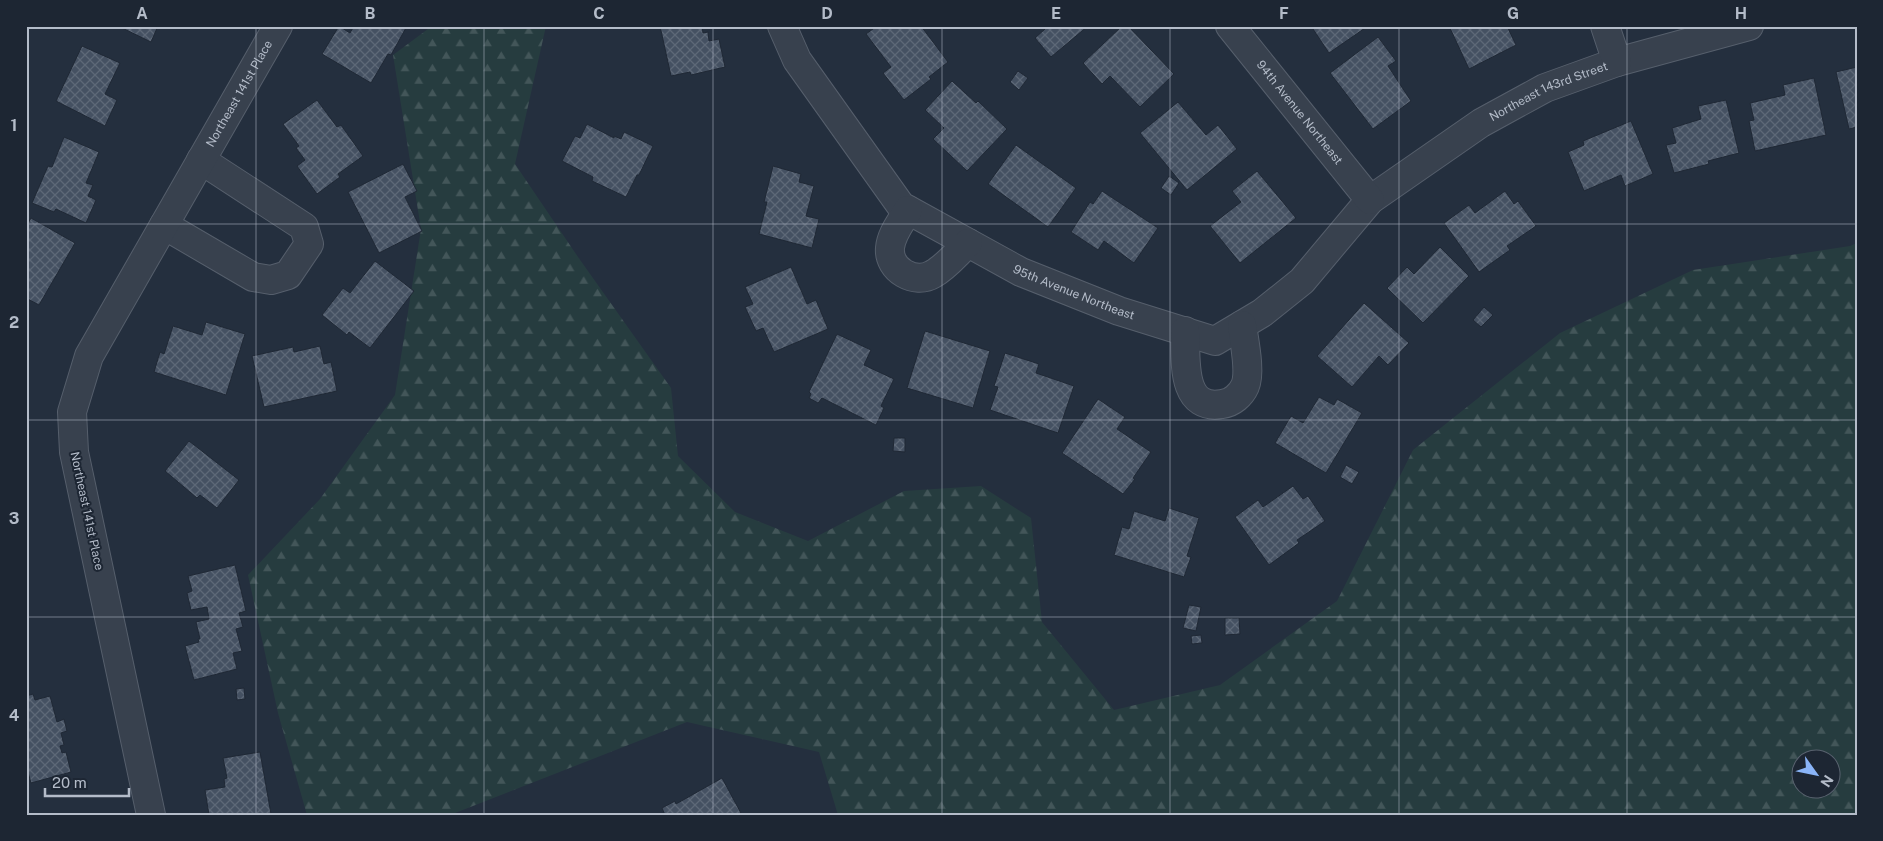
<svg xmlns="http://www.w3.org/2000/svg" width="1883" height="841" viewBox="0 0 1883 841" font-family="'Public Sans',sans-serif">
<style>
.forest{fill:url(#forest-firs);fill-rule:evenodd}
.building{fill:url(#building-cross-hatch);stroke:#1f2835}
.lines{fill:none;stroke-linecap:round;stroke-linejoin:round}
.street-casing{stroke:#565f6c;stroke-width:30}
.street{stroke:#38414e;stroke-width:28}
.grid{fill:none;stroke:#b4bcc9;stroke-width:1;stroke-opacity:0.55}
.labels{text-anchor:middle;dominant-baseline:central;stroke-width:4;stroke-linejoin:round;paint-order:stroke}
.street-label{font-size:12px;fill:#b4bcc9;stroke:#1d2633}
.neatline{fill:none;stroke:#b4bcc9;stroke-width:2}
.grid-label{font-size:16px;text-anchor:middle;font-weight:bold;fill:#b4bcc9}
</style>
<defs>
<pattern id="forest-firs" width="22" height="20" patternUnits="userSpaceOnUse" patternTransform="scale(1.25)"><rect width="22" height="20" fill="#263c3f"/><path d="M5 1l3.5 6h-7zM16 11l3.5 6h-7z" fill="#435659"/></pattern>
<pattern id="building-cross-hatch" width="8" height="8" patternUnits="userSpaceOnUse" patternTransform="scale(1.25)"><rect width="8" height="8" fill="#455162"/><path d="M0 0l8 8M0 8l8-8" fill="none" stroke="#5d6877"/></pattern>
</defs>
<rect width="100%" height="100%" fill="#242f3e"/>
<path class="forest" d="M432 26H546L515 164 578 257 671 388 678 456 735 512 808 541 904 491 981 486 1031 518 1042 622 1114 710 1220 685 1337 601 1413 450 1560 333 1693 270 1850 246 1857 243V815H838L819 752 687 722 450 815H307L278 713 248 575 320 499 395 395 421 229 393 55ZM1800 758H1830V788H1800Z"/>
<path class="building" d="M118 26H158L151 42Z
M339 26 350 33 354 26H407L391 55 388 54 371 83 322 54Z
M660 26H702L703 33 708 32 709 41 719 39 725 67 691 75 690 72 671 76Z
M877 26H921L948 62 929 77 931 79 904 100 883 73 891 67 866 34Z
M1043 26H1088L1051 57 1035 38 1045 29Z
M1122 26H1128L1174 74 1140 107 1110 76 1102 84 1083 63Z
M1311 26H1368L1329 53Z
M1449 26H1507L1516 45 1469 69Z
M1378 37 1396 61 1388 66 1411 101 1373 129 1330 73Z
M82 46 120 63 105 94 117 100 105 126 56 101Z
M1857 67V127L1849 129 1836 72Z
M1018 71 1028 78 1019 90 1010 82Z
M1814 78 1826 135 1755 151 1749 121 1754 120 1750 103 1785 95 1783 85Z
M952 81 976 103 978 101 1007 129 967 171 933 139 944 128 925 110Z
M317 100 337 127 341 125 363 156 338 174 340 177 317 194 297 166 305 160 296 148 299 146 283 124Z
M1726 100 1739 153 1708 161 1709 164 1674 173 1666 145 1676 143 1672 128 1701 119 1698 106Z
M1178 102 1206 135 1218 125 1237 149 1187 190 1140 133Z
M1631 121 1653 174 1625 186 1621 175 1584 191 1568 152 1584 145 1583 141Z
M587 124 614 138V136L621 139 624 132 653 146 639 175H637L626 197 592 181 593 177 562 161 575 136 580 138Z
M64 137 99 152 86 183 93 185 88 196 96 200 86 223 56 209 54 212 32 203 48 166 52 167Z
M1016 145 1076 188 1048 227 988 184Z
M403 164 417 191 405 197 422 231 379 253 348 192Z
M773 166 801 174 799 182 814 186 806 216 819 219 812 248 759 234 767 202H764Z
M1257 171 1296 218 1240 263 1210 226 1241 202 1232 191Z
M1169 176 1179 183 1171 195 1161 188Z
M1102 191 1158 228 1134 263 1104 241 1098 250 1071 232 1090 202 1093 204Z
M1505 191 1514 204 1518 201 1536 226 1507 246 1510 250 1479 272 1444 223 1469 205 1475 213Z
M31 218 75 243 39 305 26 298V227Z
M1440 247 1469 276 1423 323 1387 288 1407 267 1414 274Z
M375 261 414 291 370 348 349 332 347 335 322 315 343 288 350 293Z
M791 267 807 304 816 300 828 329 774 352 763 328 756 331 745 307 753 304 745 287Z
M1364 303 1409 343 1388 365 1379 356 1352 387 1317 356Z
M1484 307 1493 315 1481 327 1473 320Z
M206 322 245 334 226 395 154 372 160 352 164 354 173 326 202 335Z
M925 331 990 351 973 408 907 388Z
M837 334 871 350 864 365 894 379 881 406 884 408 876 425 822 398 818 403 809 398 811 394 809 392Z
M320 346 324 364 331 362 337 391 264 407 252 356 293 347 294 352Z
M1005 353 1039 364 1036 373 1074 386 1058 433 990 410 998 387 994 386Z
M1319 397 1334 405 1337 399 1362 413 1326 473 1275 443 1291 416 1303 423Z
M1098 399 1125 417 1117 429 1151 452 1133 478 1135 479 1123 494 1062 453Z
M894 438H905V452L893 451Z
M189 441 239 480 217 508 200 495 197 498 165 471Z
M1346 465 1359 472 1352 484 1340 477Z
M1293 486 1303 499 1308 496 1325 521 1297 540 1299 543 1269 565 1235 517 1258 500 1263 507Z
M1169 508 1199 518 1187 556 1191 557 1184 577 1114 555 1122 527 1129 529 1134 511 1165 521Z
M235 565 246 611 239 613 243 627 236 629 242 651 233 653 237 669 194 680 185 646 199 642 198 639H200L196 622 209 619 207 607 191 610 187 593 192 591 188 576Z
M1189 605 1201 607 1196 631 1183 628Z
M1225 618H1239L1240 634 1225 635Z
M1201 635 1202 643 1192 644 1191 636Z
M244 688 245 699 237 700 236 689Z
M33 694 35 700 50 696 57 722 64 719 67 731 61 733 64 745 60 746 62 753 66 752 71 772 31 783 26 765V696Z
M260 752 271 814 209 815 205 790 225 787 224 779 227 778 223 758Z
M722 778 742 815H665L662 808 675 801 676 804Z"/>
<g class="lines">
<defs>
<g id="street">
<path id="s1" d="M782 26 797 60 901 206 1021 272 1119 311 1215 341 1262 313 1302 281 1370 200 1481 123 1545 88 1617 62 1749 26"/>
<path id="s2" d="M1230 26 1370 200"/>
<path d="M1605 26 1617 62"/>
<path d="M908 210C902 221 891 234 890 248 888 270 915 285 933 274 946 267 957 253 968 243"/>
<path d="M164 225 253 277 271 280 288 275 309 244 304 227 201 160"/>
<path d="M1185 331C1186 358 1180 411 1222 404 1232 403 1241 395 1245 386 1251 372 1244 340 1242 325"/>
<path id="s3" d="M151 815 74 452 72 412 89 356 278 26"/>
</g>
</defs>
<use href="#street" class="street-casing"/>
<use href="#street" class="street"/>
</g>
<path class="grid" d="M256 26V815M484 26V815M713 26V815M942 26V815M1170 26V815M1399 26V815M1627 26V815M26 224H1857M26 420H1857M26 617H1857"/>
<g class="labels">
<g class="street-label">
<text stroke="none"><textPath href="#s1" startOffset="981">Northeast 143rd Street</textPath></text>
<text stroke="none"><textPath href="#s3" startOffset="772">Northeast 141st Place</textPath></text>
<text stroke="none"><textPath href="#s2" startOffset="111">94th Avenue Northeast</textPath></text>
<text stroke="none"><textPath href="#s1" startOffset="410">95th Avenue Northeast</textPath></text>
<text transform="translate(87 511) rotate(78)">Northeast 141st Place</text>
</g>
</g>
<rect width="1883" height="841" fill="none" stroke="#1d2633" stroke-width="55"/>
<g transform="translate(1816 774) rotate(123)"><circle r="24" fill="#1d2633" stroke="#59626f"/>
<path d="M0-4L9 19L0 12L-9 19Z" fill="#8ab4f8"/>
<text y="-8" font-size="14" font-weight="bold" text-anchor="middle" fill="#b4bcc9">N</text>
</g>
<path d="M45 788v8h84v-8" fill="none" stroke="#b4bcc9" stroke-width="2.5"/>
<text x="52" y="788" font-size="15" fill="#b4bcc9" stroke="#1d2633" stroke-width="4" paint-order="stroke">20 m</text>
<rect x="28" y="28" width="1828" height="786" class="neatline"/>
<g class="grid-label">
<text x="142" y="19">A</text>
<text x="370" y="19">B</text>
<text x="599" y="19">C</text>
<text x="827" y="19">D</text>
<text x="1056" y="19">E</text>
<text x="1284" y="19">F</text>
<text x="1513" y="19">G</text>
<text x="1741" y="19">H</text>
<text x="14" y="131">1</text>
<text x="14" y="328">2</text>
<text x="14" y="524">3</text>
<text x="14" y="721">4</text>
</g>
</svg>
